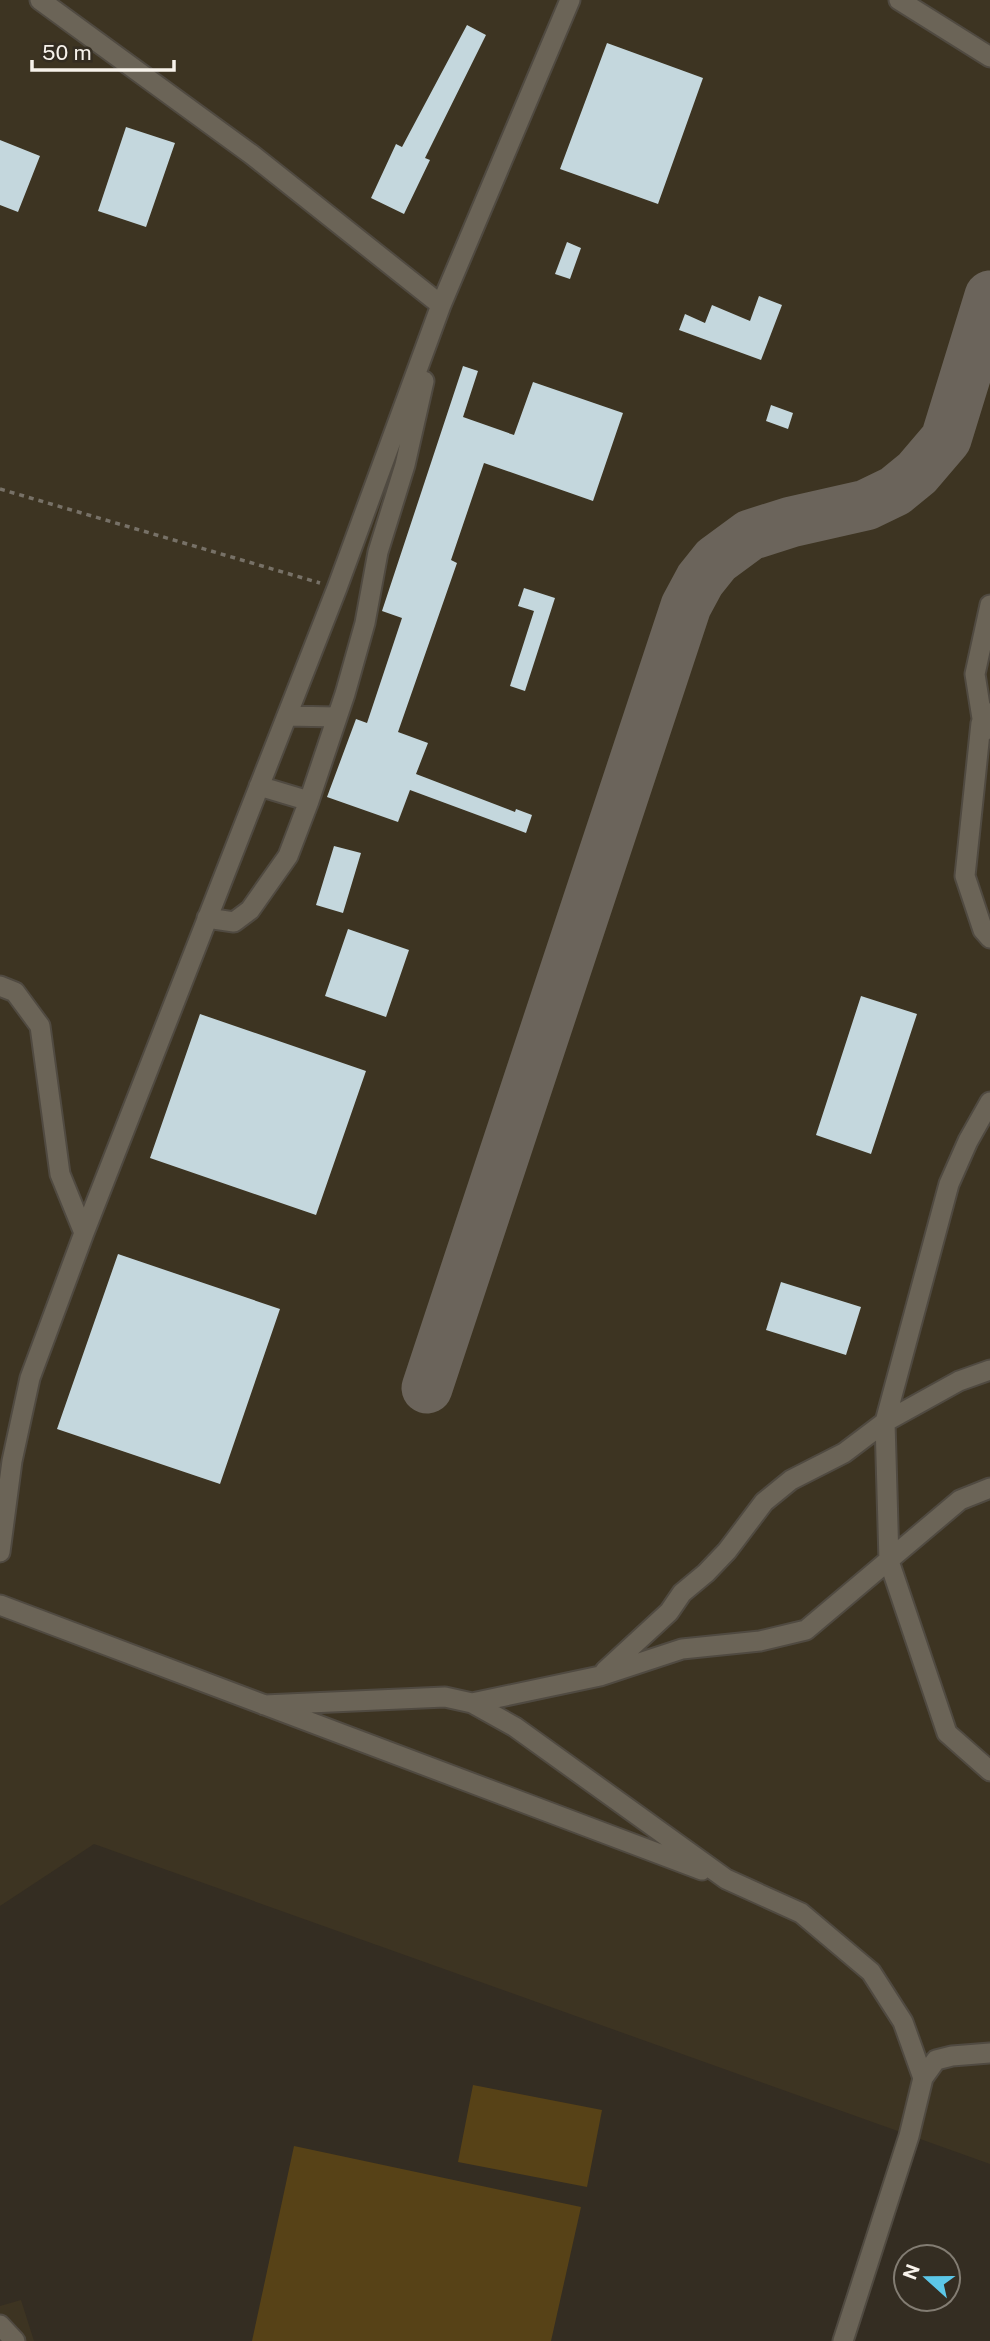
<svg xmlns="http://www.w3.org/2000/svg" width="990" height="2341" viewBox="0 0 990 2341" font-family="'Public Sans',sans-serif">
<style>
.built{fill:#3d3422}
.green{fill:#574217}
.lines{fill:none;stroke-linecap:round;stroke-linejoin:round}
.taxiway{stroke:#6b645b;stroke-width:51}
.building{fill:#c4d7dd}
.minor-casing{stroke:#504a41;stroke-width:23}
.path{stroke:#777167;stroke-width:3.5;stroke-dasharray:5 5;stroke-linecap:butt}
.minor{stroke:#6b6457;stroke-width:19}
</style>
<rect width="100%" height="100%" fill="#342d22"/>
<path class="built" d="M0 0H990V2164L94 1844 0 1906Z
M21 2300 34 2341H0V2306Z"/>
<path class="green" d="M473 2085 602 2110 587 2187 458 2162Z
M294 2146 581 2207 551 2341H252Z"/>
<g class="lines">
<path class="taxiway" d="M427 1388 686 606 700 580 716 560 750 535 791 522 866 505 895 491 917 473 946 439 990 296"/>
</g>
<path class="building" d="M467 25 486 35 425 158 430 160 404 214 371 198 396 144 402 147Z
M607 43 703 78 658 204 560 169Z
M126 127 175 143 146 227 98 211Z
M0 140 40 156 18 212 0 205Z
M567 242 581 248 570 279 555 274Z
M759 296 782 305 761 360 679 330 685 314 705 323 712 305 750 321Z
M463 366 478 371 463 417 514 435 533 382 623 413 593 501 484 463 451 560 457 563 398 732 428 743 416 774 515 812 516 809 532 815 526 833 410 790 398 822 327 797 356 719 367 723 402 618 382 611Z
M771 405 793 413 788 429 766 421Z
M524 588 555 598 525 691 510 686 534 611 518 606Z
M334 846 361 853 343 913 316 905Z
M348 929 409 950 386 1017 325 996Z
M861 996 917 1014 871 1154 816 1135Z
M200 1014 366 1071 316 1215 150 1158Z
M118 1254 280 1309 220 1484 57 1429Z
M781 1282 861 1307 846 1355 766 1330Z"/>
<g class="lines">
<defs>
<path id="minor" d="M40 0 251 154 441 305
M899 0 990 57
M990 713 981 723 965 876 983 930 990 938
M287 716 337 717
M984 731 975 674 990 605
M259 786 309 801
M207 918 234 922 250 910 288 856 309 801 345 694 365 623 378 552 405 465 424 381
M0 986 15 992 40 1026 60 1174 84 1233
M990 1102 968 1141 949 1184 885 1422 889 1561 947 1733 990 1771
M0 1552 12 1461 30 1378 84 1233 337 588 441 305 570 0
M0 1605 702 1870
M605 1671 669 1612 682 1593 706 1573 727 1551 764 1502 791 1480 844 1453 885 1422 959 1381 990 1370
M472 1703 600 1676 682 1649 760 1641 806 1630 960 1500 990 1488
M264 1705 445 1697 472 1703 515 1727 726 1879 801 1913 871 1972 903 2022 923 2078
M0 2325 15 2341
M843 2341 909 2136 923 2078 936 2060 952 2056 990 2053"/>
</defs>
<use href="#minor" class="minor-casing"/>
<path class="path" d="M0 489 320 583"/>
<use href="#minor" class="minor"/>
</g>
<g transform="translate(927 2278) rotate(291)"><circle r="33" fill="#342d22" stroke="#827c72" stroke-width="2"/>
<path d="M0-5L12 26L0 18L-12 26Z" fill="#5cc7e8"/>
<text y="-10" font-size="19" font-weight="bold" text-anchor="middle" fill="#f7f2eb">N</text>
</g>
<path d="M32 60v10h142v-10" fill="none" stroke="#f7f2eb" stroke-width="3.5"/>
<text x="42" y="60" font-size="21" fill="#f7f2eb" stroke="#342d22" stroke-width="5" paint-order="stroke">50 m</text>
</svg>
